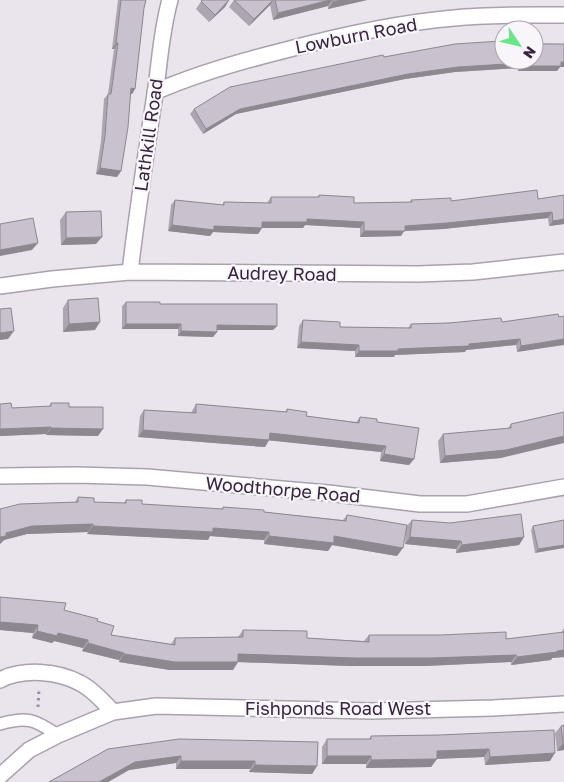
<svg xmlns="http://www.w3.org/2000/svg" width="564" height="782" viewBox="0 0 564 782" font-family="'Golos Text',sans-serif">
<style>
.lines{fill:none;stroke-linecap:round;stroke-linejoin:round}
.lane-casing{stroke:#aaa0ae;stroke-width:14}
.street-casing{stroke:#aaa0ae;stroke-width:18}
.path{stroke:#a288ae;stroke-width:3;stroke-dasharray:2.5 4;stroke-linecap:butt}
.lane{stroke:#fff;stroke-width:11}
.street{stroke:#fff;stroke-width:15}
.wall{fill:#ada6b1}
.shaded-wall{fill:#8d8790}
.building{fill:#c9c1ce;stroke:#8d8790}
.labels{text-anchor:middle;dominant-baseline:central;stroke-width:4.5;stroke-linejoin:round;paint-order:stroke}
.street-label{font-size:18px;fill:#37253e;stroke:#f8f6fa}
</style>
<rect width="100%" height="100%" fill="#eae5ed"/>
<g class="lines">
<defs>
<path id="lane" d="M0 724C29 716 34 720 58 735"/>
<path id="street" d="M155 92C196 74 238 62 282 51 338 36 396 23 454 18 490 14 527 15 564 15
M130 272C137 212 146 153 155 94 160 61 161 32 170 0
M0 286 52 279 130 272 418 274 473 272 564 262
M0 476 76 475 147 477 328 493 420 504H467L564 487
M0 680C23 668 58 671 80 683 92 689 104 702 113 712
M0 776 29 750 58 735 113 712 156 706 371 711 493 708 564 704"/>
</defs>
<use href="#lane" class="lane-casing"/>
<use href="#street" class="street-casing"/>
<path class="path" d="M38 707 39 689"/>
<use href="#lane" class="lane"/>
<use href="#street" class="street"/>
</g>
<path class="wall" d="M118 0H146L144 8 135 89 132 94H130L121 171 117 177 96 174 101 141 104 99 108 94 114 49H112Z
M202 0H229L225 7 209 22 196 9Z
M234 0H367L328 9V6L273 20 270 5 249 26 229 7Z
M501 43 564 44V67H560L557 71H518V68L455 72 405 79 236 114 203 134 190 114 194 109 384 57Z
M319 195 354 203 410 202 411 200 451 201 538 199 564 195V224L549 226 548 218 443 229 404 231 401 236 360 237V228L305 225 303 228H262L258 234 213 232 210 236 168 231 171 205 175 200 222 205 224 202 267 203 271 197H318Z
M66 212 96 244 61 245 60 220Z
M68 300 95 330 63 332V308Z
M126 302 160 304 277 326 273 330H217V332L213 337 178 336V329H122V306Z
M558 314 517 352 516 345 466 350 465 352 395 355 394 357H355V351L297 348 299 326 303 320 340 327 408 328 411 324 502 322Z
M51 403 69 407 98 436 46 435V434L0 436V404L12 408 49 406Z
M196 404 285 412 287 409 306 416 356 422 360 417 377 422 414 459 409 465 380 461 381 452 269 440 265 447 138 437 140 416 144 410 191 413 192 411Z
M564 412 501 458 440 463 438 441 443 434 508 428 511 424Z
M78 497 94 502 124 503 126 500 142 504 222 509 223 507 264 512 343 520 347 515 397 556 332 545 328 551 264 544V540L210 536 208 540 87 534 88 532 27 534 4 540 0 544V509L75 502Z
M412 520 524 537 519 545 456 553V549L405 544 406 527Z
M564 520 535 553 531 530 533 526Z
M0 597 64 610 97 621 111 635 171 644 175 638 238 637 243 630 307 638 364 641 369 635 506 639 561 633 564 628V657L552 658 551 660 511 665V662L425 666H350L238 662 233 670H170L119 662V660L82 651 83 648 54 641 52 643 32 638 33 633 0 630Z
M561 726 564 750 557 751 555 733Z
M439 735 550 761 485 765 484 757 437 759 431 767 366 768V764H322V747L327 739H369L371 736Z
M108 749 317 766 312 774 249 772 250 769H176V763L129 770 108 782H49Z"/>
<path class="shaded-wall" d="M229 0 225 7 209 22 215 15Z
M273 0 270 5 249 26 254 19Z
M330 0H332L328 6 273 20 278 13Z
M342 0H367L328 9 333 2Z
M116 43H118L114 49H112Z
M561 62H564V67H560L557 71H518L522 66Z
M522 63 518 68 455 72 405 79 236 114 203 134 206 129 240 109 408 74 458 67Z
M131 88 135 89 132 94H127Z
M100 168 121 171 117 177 96 174Z
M552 212 548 218 443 229 404 231 401 236 360 237 364 231 405 226Z
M307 219 364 222 360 228 305 225 303 228H261H262L258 234 213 232 210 236 168 231 172 225 214 226Z
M564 219V224L549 226 553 221Z
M102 237 96 244 61 245 66 238Z
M38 243 32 250 0 256V250Z
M100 322 95 330 63 332 69 324Z
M126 324H181L178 329H122Z
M217 325 277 326 273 330H214Z
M14 331 8 339 0 340V333Z
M181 331 217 332 213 337 178 336Z
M520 339 516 345 466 350 465 352 395 355 394 357H355L359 351 469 344Z
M564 339V345L517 352 521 346Z
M301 342 359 345 355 351 297 348Z
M51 427 46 434 0 436V429Z
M51 428 103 429 98 436 46 435Z
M143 430 269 440 265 447 138 437Z
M270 433 386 446 381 452 265 440Z
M564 436V443L501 458 440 463 445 456Z
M384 454 414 459 409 465 380 461Z
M93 524 88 532 27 534 4 540 0 544V537L6 533 32 526Z
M93 526 213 528 269 532 264 540 210 536 208 540 87 534Z
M269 536H334L403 548 397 556 332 545 328 551 264 544Z
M410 537 461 541 456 549 405 544Z
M524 537 519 545 456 553 462 545Z
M564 545V548L535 553 538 549Z
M0 622 38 625 33 633 0 630Z
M37 631 58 633 88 640 83 648 54 641 52 643 32 638Z
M88 643 124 653 119 660 82 651Z
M564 650V657L552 658 551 660 511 665 517 657Z
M124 654H238L516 655 511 662 425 666H350L238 662 233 670H170L119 662Z
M563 743H564V750L557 751Z
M489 749 484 757 431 759 437 751Z
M555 753 550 761 485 765 490 757Z
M181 756 176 763 129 770 108 782H99L135 762Z
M327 756H371L366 764H322Z
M437 759 431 767 366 768 371 760Z
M181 761H255L250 769H176Z
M255 765 317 766 312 774 249 772Z"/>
<path class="building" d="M121 0H146L144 8 135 89 131 88 128 127 121 171 100 168 105 136 108 94H111L118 43H116Z
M202 0H229L215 15 201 1Z
M234 0H273L254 19Z
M275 0H330L278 13Z
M333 0H342L333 2Z
M501 41V43H504V60H534V44H564V62H561V66H522V63L458 67 408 74 240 109 206 129 194 109 230 87 383 55 384 57 455 44Z
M537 190 538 199 564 195V219L553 221 552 212 447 223 405 226V231H364V222L307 219V222H262V228L214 226V230L172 225 175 200 224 205V202L271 203V197H319V195L354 197V203L412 202 411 200 451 198V201Z
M101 211 102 237 66 238V212Z
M33 218 38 243 0 250V224Z
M98 298 100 322 69 324 68 300Z
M126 302H160V304H277V326L217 325V332L181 331V324H126Z
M11 308 14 331 0 333V309Z
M558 314 559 317 564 316V339L521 346 520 339 469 344V346L398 349V351H359V345L301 342 303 320 340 322V327L411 328V324L449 323 501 318 502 322Z
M11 403 12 408 51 406V403H69V407H103V429L51 428V427L0 429V404Z
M196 404 287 412V409L307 412 306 416 359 423 360 417 377 419V422L419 428 414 459 384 454 386 446 270 433 269 440 143 430 144 410 196 413Z
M564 412V436L506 450 445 456 443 434 511 428V424Z
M78 497 94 498V502L126 503V500H142V504L223 509V507L264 510V512L346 521 347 515 407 525 403 548 334 536V543L269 536V532L253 531 213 528V532L93 526V524L32 526 6 533V536L0 537V509L20 504 78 502Z
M521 514 524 537 462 545 461 541 410 537 412 520 450 523Z
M564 520V545L538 549 533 526Z
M0 597 66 603 64 610 98 619 97 621 114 626 111 635 175 645V638L243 637V630L307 631V638L369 642V635H441L506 632V639L564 632V650L557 651V652L517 657 516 655 431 658H355L238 654V662H175L124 654V653L88 643V640L58 633 57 636 37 631 38 625 0 622Z
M564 725V743H563L561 726Z
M554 730 555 753 490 757 489 749 437 751V759L371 760V756H327V739H371V736L439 735Z
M179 739 318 742 317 766 255 765V761H181V756L135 762 99 782H49L108 749Z"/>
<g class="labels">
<g class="street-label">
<text transform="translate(356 35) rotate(-11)">Lowburn Road</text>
<text transform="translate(148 135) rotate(-82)">Lathkill Road</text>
<text transform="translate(282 273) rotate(1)">Audrey Road</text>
<text transform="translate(283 489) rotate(5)">Woodthorpe Road</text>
<text x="338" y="708">Fishponds Road West</text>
</g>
</g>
<g transform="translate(519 45) rotate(125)"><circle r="24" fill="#f8f6fa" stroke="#aba2af"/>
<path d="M0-4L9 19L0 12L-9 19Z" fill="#69e788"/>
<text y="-8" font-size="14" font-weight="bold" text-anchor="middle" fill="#37253e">N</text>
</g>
</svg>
